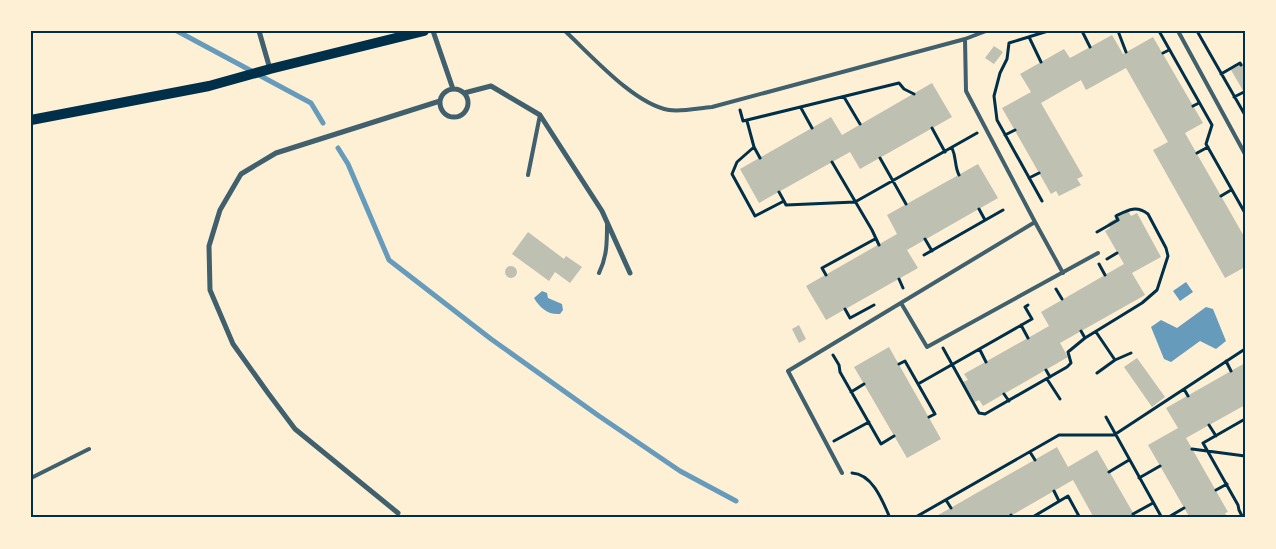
<svg xmlns="http://www.w3.org/2000/svg" width="1276" height="549" viewBox="0 0 1276 549" font-family="Lora,serif">
<style>
.water{fill:#669bbc}
.lines{fill:none;stroke-linecap:round;stroke-linejoin:round}
.stream{stroke:#669bbc;stroke-width:5}
.building{fill:#bec0b2}
.path{stroke:#003049;stroke-width:3}
.service{stroke:#3f606c;stroke-width:4}
.minor{stroke:#3f606c;stroke-width:5}
.secondary{stroke:#003049;stroke-width:10}
.neatline{fill:none;stroke:#003049;stroke-width:2}
</style>
<rect width="100%" height="100%" fill="#fdf0d5"/>
<path class="water" d="M1186 282 1193 292 1180 301 1173 291Z
M542 291 547 293 548 298 562 304 563 310 560 314C548 315 540 308 534 298Z
M1206 307 1213 309 1226 341 1216 349 1200 341 1171 362 1164 359 1151 327 1161 320 1177 328Z"/>
<g class="lines">
<path class="stream" d="M177 31 311 103 323 123
M338 148 348 164 389 260 491 339 599 416 680 471 736 501"/>
</g>
<path class="building" d="M1112 35 1123 54 1153 37 1203 123 1185 133 1245 238V267L1225 278 1153 150 1168 142 1126 68 1086 90 1081 80 1041 103 1083 176 1077 179 1081 185 1059 196 1056 191 1051 194 1002 108 1031 92 1020 74 1064 49 1070 58Z
M994 46 1003 52 994 64 985 58Z
M1245 62V94L1231 70Z
M932 83 952 117 860 169 850 152 759 203 740 169 831 117 842 135Z
M978 164 998 198 907 250 918 268 826 320 806 286 897 234 887 215Z
M1128 211 1131 216 1137 213 1161 257 1132 273 1145 295 1060 343 1068 357 983 406 979 400 975 402 963 382 968 380 964 374 1049 326 1041 312 1124 264 1105 231 1110 228 1108 223Z
M528 232 564 259 566 256 582 267 570 283 555 272 549 281 512 254Z
M505 272a6 6 0 1 1 12 0a6 6 0 1 1-12 0Z
M799 325 806 339 799 343 792 329Z
M889 347 941 439 907 458 854 367Z
M1137 358 1165 397 1152 407 1124 367Z
M1245 363V405L1186 438 1228 512 1225 513 1228 518H1190L1148 445 1178 428 1166 408Z
M1057 447 1068 467 1097 450 1136 518H1094L1073 480 1007 518H933Z"/>
<g class="lines">
<path class="path" d="M1082 31 1090 47
M1118 31 1126 52
M1159 31 1212 125 1206 144 1245 213
M1197 31 1245 115
M1029 37 1041 62
M1163 53 1169 50
M1221 74 1240 63 1241 65
M844 97 860 124
M1234 97 1244 92
M1193 106 1199 103
M801 108 812 128
M740 110 743 121 899 83 904 89 914 94
M747 121 754 147 760 158
M932 128 945 152
M1005 135 1015 130
M754 147 737 162 732 174 755 216 784 201 786 205 855 202 977 133
M952 148C957 159 954 165 959 175
M1197 153 1208 147
M880 158 906 204
M832 162 872 230 879 245
M1029 178 1039 173
M779 192 784 201
M1221 196 1231 190
M1042 201 997 120 994 96 1000 73 1007 59 1009 43 1048 31
M979 209 985 220
M925 239 932 251
M924 255 1003 210
M1107 259 1117 253
M1099 264 1105 275
M826 275 822 268 875 239
M899 279 903 288
M1056 289 1062 299
M845 309 850 318 874 305
M1021 325 1028 338
M1081 331 1085 338
M1096 332 1115 360
M943 348 979 413 985 414 1067 367 1071 363 1068 352 1085 338 1142 303 1157 290 1168 256 1166 248 1148 214C1136 205 1128 210 1116 216L1118 220 1097 232
M980 350 986 362
M833 355 839 365 840 372 881 444 894 436
M1226 361 1231 371
M899 364 905 361 935 414 929 417
M1046 370 1050 377
M1097 373 1115 360 1131 353
M1047 379 1060 399
M918 384 1032 319 1025 307 1028 305
M1184 389 1188 396
M851 392 864 384
M1004 394 1009 401
M1106 417 1162 518
M1209 425 1216 436
M834 441 869 422
M1192 449 1245 456
M1030 452 1035 460
M1109 472 1129 460
M852 473C873 474 883 502 890 518
M1139 478 1160 466
M1216 490 1227 484
M1054 491 1059 501
M946 500 951 508
M1133 514 1153 503
M1011 515 1013 518
M914 518 1059 435H1114L1245 349
M1031 518 1068 496 1080 518
M1167 518 1184 508
M1243 518 1239 510 1238 505 1203 443 1245 419"/>
<path class="service" d="M565 31C592 56 634 104 669 110 682 112 699 108 712 107L965 39 986 31
M1178 31 1245 154
M528 175 540 115
M1035 222 1063 273
M599 273C607 257 607 242 607 225
M901 303 927 347 1098 253
M842 473 788 371 1035 222 966 91 965 39
M31 478 89 449"/>
<path class="minor" d="M259 31 270 69
M433 31 453 89
M440 103a14 14 0 1 1 28 0a14 14 0 1 1-28 0Z
M464 93 491 86 540 115 602 211 630 273
M398 513 295 429 268 393 233 344 210 290 209 246 220 210 241 174 276 153 440 101"/>
<path class="secondary" d="M31 120 209 86 270 69 424 31"/>
</g>
<rect width="1276" height="549" fill="none" stroke="#fdf0d5" stroke-width="65"/>
<rect x="32" y="32" width="1212" height="484" class="neatline"/>
</svg>
